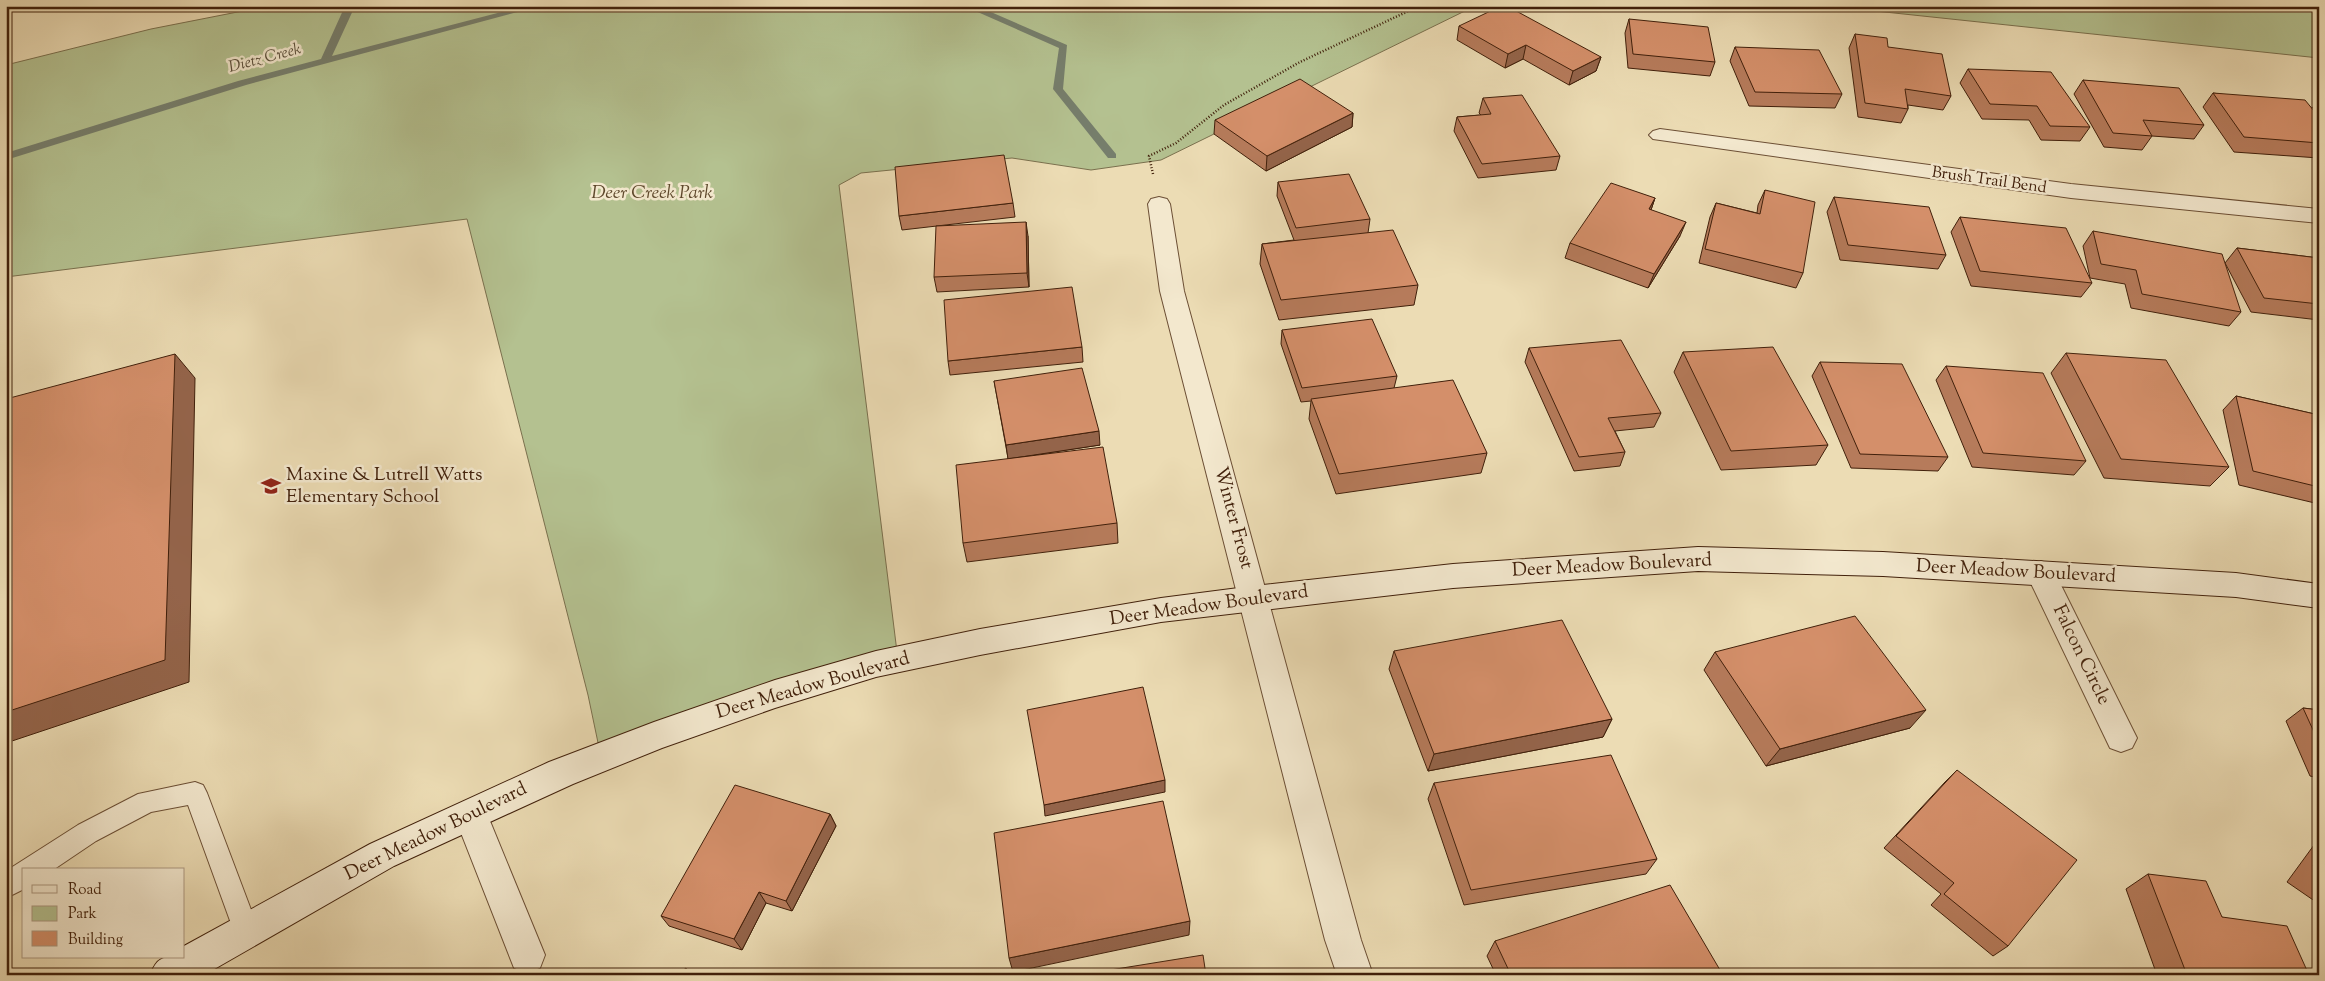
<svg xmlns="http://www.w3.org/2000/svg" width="2325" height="981" viewBox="0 0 2325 981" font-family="'Sorts Mill Goudy',serif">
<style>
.green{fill:#b4c190;stroke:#7a704e}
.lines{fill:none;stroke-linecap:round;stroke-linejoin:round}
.stream{fill:#767e6c;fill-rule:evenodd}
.lane-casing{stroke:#6c4f35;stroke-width:2}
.street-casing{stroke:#6c4f35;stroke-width:2}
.secondary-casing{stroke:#41200b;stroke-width:2}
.path{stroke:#41200b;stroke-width:2.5;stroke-dasharray:1 2;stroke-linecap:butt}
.lane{fill:#f3e8ce;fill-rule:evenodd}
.street{fill:#f3e8ce;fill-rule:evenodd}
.secondary{fill:#f3e8ce;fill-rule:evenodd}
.wall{fill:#b67b5b;stroke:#41200b}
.shaded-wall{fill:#94644a;stroke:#41200b}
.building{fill:#d48f6a;stroke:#41200b}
.labels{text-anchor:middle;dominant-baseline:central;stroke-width:5;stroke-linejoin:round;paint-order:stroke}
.far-water-label{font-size:16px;font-style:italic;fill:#5b4f3b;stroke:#f3e8ce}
.far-street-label{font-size:16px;fill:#41200b;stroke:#f3e8ce}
.park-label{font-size:19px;font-style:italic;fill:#5e482c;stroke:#f3e8ce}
.poi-label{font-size:19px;fill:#41200b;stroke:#f3e8ce;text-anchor:start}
.street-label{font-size:19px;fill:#41200b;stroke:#f3e8ce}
</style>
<rect width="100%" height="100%" fill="#ecdcb4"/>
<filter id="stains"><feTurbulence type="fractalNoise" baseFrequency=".004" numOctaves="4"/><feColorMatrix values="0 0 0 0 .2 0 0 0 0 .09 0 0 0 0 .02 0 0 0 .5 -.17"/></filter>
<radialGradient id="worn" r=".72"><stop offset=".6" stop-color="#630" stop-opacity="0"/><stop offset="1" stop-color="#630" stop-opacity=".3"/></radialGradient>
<path class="green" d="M268 6H1475L1161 160 1091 170 1012 158 861 173 839 185 898 660 601 757 588 695 467 219 6 277V65L151 29Z
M1828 6H2319V58Z"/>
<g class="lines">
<path class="stream" d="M345 6H355L332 56 524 6H540L246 85 6 160V153L238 81 321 59Z
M964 6H977L1067 45 1063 89 1116 154V158H1108L1053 89 1059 48Z"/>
<defs>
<path id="lane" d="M195 782 203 785 207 793 259 931 255 940 246 944 237 940 188 805 151 812 96 841 53 870H24V889L6 898V871L78 825 138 794Z"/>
<path id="street" d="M1660 129 2071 184 2319 209V223L2071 198 1653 139 1649 135 1653 131Z
M1159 197 1167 199 1170 204 1184 291 1361 940 1373 975H1337L1325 940 1160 291 1148 204 1151 199Z
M2041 561 2051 565 2132 728 2137 738 2132 748 2121 752 2110 748 2026 573 2031 565Z
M471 799 483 804 545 955 540 968 527 973 514 968 454 815 459 804Z"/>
<path id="secondary" d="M1698 547 1883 552 2236 573 2319 584V608L2236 597 1883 576 1698 571 1453 588 1161 622 980 655 876 677 775 708 662 748 573 784 394 866 204 975H150C158 955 164 957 184 957V946L370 844 549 762 654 722 775 680 876 651 980 629 1161 598 1254 586 1453 564Z"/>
</defs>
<use href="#lane" class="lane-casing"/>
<use href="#street" class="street-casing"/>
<use href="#secondary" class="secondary-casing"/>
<path class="path" d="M1153 174 1149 156 1176 143 1224 105 1300 62 1419 6"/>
<use href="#lane" class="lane"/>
<use href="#street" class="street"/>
<use href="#secondary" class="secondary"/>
</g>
<path class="wall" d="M1629 19 1715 62 1710 76 1628 68 1625 33Z
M1459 26 1601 57 1596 71 1569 85 1523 59 1505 68 1457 40Z
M1855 34 1888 47 1951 96 1943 110 1908 105V109L1901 123 1858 117 1849 48Z
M1735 47 1842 94 1835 108 1749 106 1730 61Z
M1968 69 2090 127 2080 141 2041 140 2029 120 1982 119 1960 83Z
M2083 80 2204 125 2194 139 2152 136 2142 150 2104 147 2074 94Z
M2213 93 2312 108 2319 100V114L2314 111 2319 117V158L2234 152 2203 107Z
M1483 98 1560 156 1556 170 1478 178 1454 131 1457 117 1481 115 1479 113Z
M1353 113 1352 127 1266 171 1214 134 1215 120Z
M1278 182 1370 219 1368 233 1418 285 1414 305 1279 320 1260 264 1262 244 1294 240 1277 196Z
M1765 190 1803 273 1796 288 1699 263 1710 217 1716 203 1757 213 1758 205Z
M1834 197 1946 255 1938 269 1840 260 1827 212Z
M1655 198 1651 210 1680 236 1648 288 1565 258 1570 243Z
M1013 203 1015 217 902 230 899 216Z
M1960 217 2092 283 2081 297 1971 286 1951 232Z
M2093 231 2241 312 2229 326 2131 308 2125 284 2090 278 2083 246Z
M1028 236 1029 287 937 292 934 277Z
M2237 248 2319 258V320L2251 312 2225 263Z
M1282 330 1397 376 1394 388 1487 453 1481 473 1336 494 1309 419 1311 401 1301 402 1281 344Z
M1082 347 1083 362 950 375 948 361Z
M1529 348 1661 413 1654 427 1615 431 1625 452 1620 466 1574 471 1525 362Z
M1683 352 1828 445 1816 465 1721 470 1674 372Z
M2066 353 2229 467 2210 486 2104 478 2051 373Z
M1820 362 1948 457 1938 471 1851 468 1812 376Z
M1946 366 2086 461 2074 475 1972 467 1936 380Z
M994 381 1100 445 1034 455 1117 523 1118 543 967 562 963 543 1008 458Z
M2236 396 2319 415V504L2239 485 2223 410Z
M1394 651 1612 719 1603 737 1428 771 1389 669Z
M1715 652 1910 728 1766 766 1704 670Z
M2303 708 2319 710V778L2310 776 2286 721Z
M1957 770 2008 946 1993 956 1931 905 1941 894 1884 848 1945 782Z
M1434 783 1657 859 1646 874 1464 905 1428 799Z
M830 814 836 826 792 911 766 903 742 950 669 926 661 916Z
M2319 842V904L2287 882 2314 845Z
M2148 874 2222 917 2309 975H2157L2126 889Z
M1495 941 1715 975H1496L1487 956Z"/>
<path class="shaded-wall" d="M1526 45 1523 59 1505 68 1508 54Z
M1601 57 1596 71 1569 85 1573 71Z
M1353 113 1352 127 1266 171 1267 156Z
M1655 198 1650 213 1649 209Z
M1026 222 1028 236 1029 287 1027 273Z
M1686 222 1680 236 1648 288 1654 274Z
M175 354 195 378 189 682 6 743V712Z
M1099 431 1100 445 1008 459 1006 445Z
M1926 710 1910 728 1766 766 1780 749Z
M1612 719 1603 737 1428 771 1434 754Z
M1165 780V792L1045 816 1044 805Z
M830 814 836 826 792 911 786 901Z
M759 892 766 903 742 950 734 939Z
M1190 921 1189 935 1013 972 1009 958Z
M1720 970 1715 975H1705Z"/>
<path class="building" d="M1501 6H1507L1601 57 1573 71 1526 45 1508 54 1459 26Z
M1629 19 1708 27 1715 62 1633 54Z
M1855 34 1887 38 1888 47 1942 54 1951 96 1905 89 1908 109 1865 103Z
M1735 47 1819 50 1842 94 1755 92Z
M1968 69 2051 72 2090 127 2050 126 2037 106 1990 104Z
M1300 79 1353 113 1267 156 1215 120Z
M2083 80 2179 88 2204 125 2143 120 2152 136 2113 133Z
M2213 93 2305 100 2319 117V143L2244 137Z
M1522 95 1560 156 1482 164 1457 117 1491 114 1483 98Z
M1004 155 1013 203 899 216 895 167Z
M1349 174 1370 219 1296 228 1278 182Z
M1611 183 1655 198 1649 209 1686 222 1654 274 1570 243Z
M1765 190 1815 202 1803 273 1705 249 1716 203 1760 214Z
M1834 197 1929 207 1946 255 1848 245Z
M1960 217 2066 228 2092 283 1980 271Z
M1026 222 1027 273 934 277 936 226Z
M1393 230 1418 285 1281 300 1262 244Z
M2093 231 2222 254 2241 312 2142 294 2136 270 2101 264Z
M2237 248 2319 258V304L2264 298Z
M1072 287 1082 347 948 361 944 300Z
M1372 319 1397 376 1302 388 1282 330Z
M1621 340 1661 413 1608 418 1625 452 1579 457 1529 348Z
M1773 347 1828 445 1731 451 1683 352Z
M2066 353 2166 360 2229 467 2121 459Z
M175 354 165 660 6 712V399Z
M1820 362 1902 364 1948 457 1860 454Z
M1946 366 2043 373 2086 461 1983 453Z
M1082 368 1099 431 1006 445 994 381Z
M1453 380 1487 453 1339 474 1311 399Z
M2236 396 2319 415V487L2253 471Z
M1103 447 1117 523 963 543 956 465Z
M1855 616 1926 710 1780 749 1715 652Z
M1562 620 1612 719 1434 754 1394 651Z
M1143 687 1165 780 1044 805 1027 710Z
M2303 708 2319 710V743Z
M1611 755 1657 859 1471 890 1434 783Z
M1957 770 2077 860 2008 946 1944 894 1954 883 1896 836Z
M735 785 830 814 786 901 759 892 734 939 661 916Z
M1163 801 1190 921 1009 958 994 833Z
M2319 858V870L2313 866Z
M2148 874 2206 881 2222 917 2287 926 2309 975H2187Z
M1670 885 1720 970 1705 975H1511L1495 941Z
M1203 955 1206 975H1079Z
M686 968 690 975H677Z"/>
<defs>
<symbol id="school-bare" viewBox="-9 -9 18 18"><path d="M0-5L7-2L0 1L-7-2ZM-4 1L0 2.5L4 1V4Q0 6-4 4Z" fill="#8f2418" stroke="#f3e8ce" stroke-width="2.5" paint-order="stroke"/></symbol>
</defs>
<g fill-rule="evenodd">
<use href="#school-bare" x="257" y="472" width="28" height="28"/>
</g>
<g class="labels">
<g class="far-water-label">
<text transform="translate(265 59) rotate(-15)">Dietz Creek</text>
</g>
<g class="far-street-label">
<text transform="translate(1989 181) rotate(8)">Brush Trail Bend</text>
</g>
<g class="park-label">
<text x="652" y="193">Deer Creek Park</text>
</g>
<g class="poi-label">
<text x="286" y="475">Maxine &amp; Lutrell Watts<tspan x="286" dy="22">Elementary School</tspan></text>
</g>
<g class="street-label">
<text transform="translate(1233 518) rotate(75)">Winter Frost</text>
<text transform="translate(1612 566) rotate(-3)">Deer Meadow Boulevard</text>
<text transform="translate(2016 572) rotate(3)">Deer Meadow Boulevard</text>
<text transform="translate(1209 606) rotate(-8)">Deer Meadow Boulevard</text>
<text transform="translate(2081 655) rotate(64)">Falcon Circle</text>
<text transform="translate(813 686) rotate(-16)">Deer Meadow Boulevard</text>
<text transform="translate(436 832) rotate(-26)">Deer Meadow Boulevard</text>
</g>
</g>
<rect width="2325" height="981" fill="none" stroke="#ecdcb4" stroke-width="25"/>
<rect x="8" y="8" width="2310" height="966" fill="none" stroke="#41200b" stroke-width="2.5"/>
<rect x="12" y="12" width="2300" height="956" fill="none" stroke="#41200b"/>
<rect x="22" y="868" width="162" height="90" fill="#f3e8ce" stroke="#ac9880"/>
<rect x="32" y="885" width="25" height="8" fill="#f3e8ce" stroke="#ac9880"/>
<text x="68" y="894" font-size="15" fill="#41200b">Road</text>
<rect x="32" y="906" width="25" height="15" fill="#b4c190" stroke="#ac9880"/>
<text x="68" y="918" font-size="15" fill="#41200b">Park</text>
<rect x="32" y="931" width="25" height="15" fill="#d48f6a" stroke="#ac9880"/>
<text x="68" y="944" font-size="15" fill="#41200b">Building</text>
<rect width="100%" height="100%" filter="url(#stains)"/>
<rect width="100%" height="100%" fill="url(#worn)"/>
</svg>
